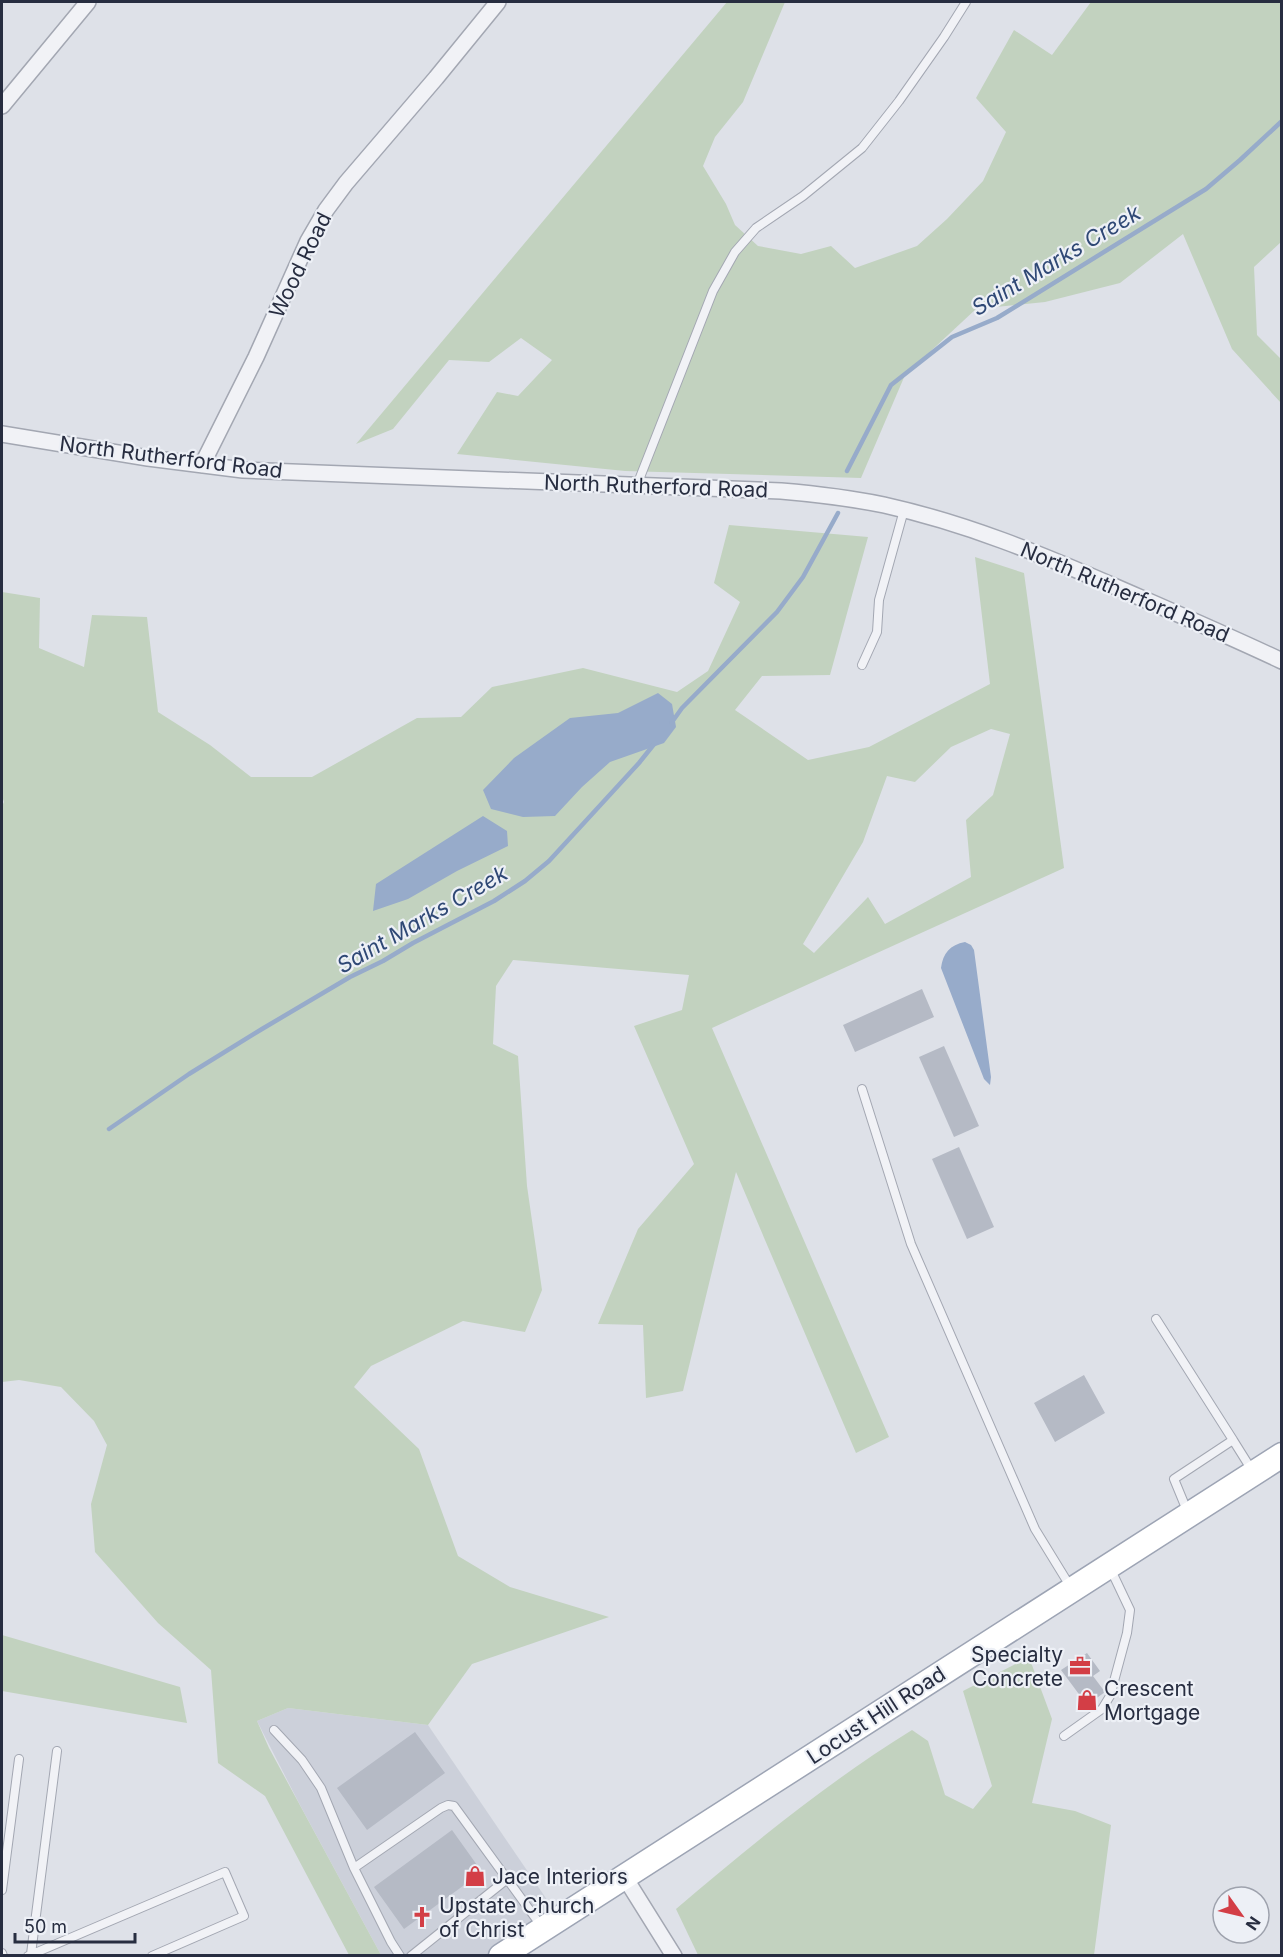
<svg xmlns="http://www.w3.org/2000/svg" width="1283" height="1957" viewBox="0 0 1283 1957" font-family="Inter,sans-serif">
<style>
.built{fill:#ccd0da}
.green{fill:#c2d2bf;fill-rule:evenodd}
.water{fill:#97abca}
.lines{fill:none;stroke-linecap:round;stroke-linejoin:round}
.stream{stroke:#97abca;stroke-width:4.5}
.building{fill:#b5bac5}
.service-casing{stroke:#a3a7b2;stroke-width:10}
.minor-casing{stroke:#a3a7b2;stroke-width:18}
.primary-casing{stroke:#9da4b4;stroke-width:27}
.service{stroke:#f1f2f6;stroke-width:8}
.minor{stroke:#f1f2f6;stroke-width:15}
.primary{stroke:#fff;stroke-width:24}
.labels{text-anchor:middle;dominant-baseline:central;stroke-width:4.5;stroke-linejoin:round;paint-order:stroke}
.street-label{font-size:21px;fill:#272d40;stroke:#edf0f6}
.poi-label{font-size:21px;fill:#272d40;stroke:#edf0f6;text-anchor:start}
.water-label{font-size:22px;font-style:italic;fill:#2f4875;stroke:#edf0f6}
</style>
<rect width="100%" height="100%" fill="#dee1e8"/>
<path class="built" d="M288 1708 428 1725 556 1913 489 1955H381L300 1805 257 1721Z"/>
<path class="green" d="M727 2H785L743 102 715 137 703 166 726 204 735 225 758 246 801 254 831 246 855 268 917 246 947 219 983 181 1006 132 976 98 1014 30 1052 55 1091 2H1281V242L1254 267 1257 335 1281 359V403L1232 349 1183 234 1120 283 1045 302 976 309 905 375 861 478 625 471 457 454 497 392 518 396 552 360 521 338 489 362 449 360 393 429 356 444Z
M729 525 868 537 830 675 762 676 735 710 808 760 869 747 990 684 975 557 1024 573 1064 868 712 1028 889 1437 856 1453 736 1172 683 1391 646 1398 643 1325 598 1324 638 1229 694 1164 634 1026 682 1010 689 975 513 960 496 986 493 1044 518 1056 527 1186 542 1290 525 1332 463 1321 371 1366 354 1387 419 1449 458 1556 510 1587 609 1617 472 1664 428 1725 288 1708 257 1721 269 1748 381 1955H349L265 1796 218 1763 211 1670 158 1623 95 1552 91 1504 107 1445 94 1421 61 1387 19 1380 2 1382V806L4 802 2 796V592L40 598 39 648 84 667 92 615 147 617 158 712 210 745 251 777H312L417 718 461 717 492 687 583 668 677 692 708 671 740 602 714 583ZM991 729 1010 734 993 795 966 820 971 877 885 924 868 897 814 953 803 944 863 842 887 776 915 782 951 747Z
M2 1635 180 1687 187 1723 2 1691Z
M1029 1657 1052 1719 1032 1803 1075 1811 1111 1825 1094 1955H698L676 1909C751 1845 828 1782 912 1730L928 1741 945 1795 973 1809 992 1786 963 1691Z"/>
<path class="water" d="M658 693 672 704 676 727 664 743 610 762 582 787 555 816 523 817 491 809 483 790 514 758 570 718 618 713Z
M483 816 507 831 508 846 457 871 408 899 373 911 376 884Z
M965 942 971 945 974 950 991 1077 990 1085 984 1079 941 968C943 953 950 945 965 942Z"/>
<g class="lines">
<path class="stream" d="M847 471 891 385 952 337 997 318 1206 189 1240 160 1282 121
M672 722 682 708 777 612 803 577 838 513
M109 1129 189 1074 262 1029 350 977 383 961 413 943 494 901 525 881 549 861 639 763 655 743"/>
</g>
<path class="building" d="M922 989 934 1017 855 1052 843 1025Z
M944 1046 979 1126 954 1137 919 1057Z
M959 1147 994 1227 967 1239 932 1159Z
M1084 1375 1105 1413 1055 1442 1034 1403Z
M1087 1653 1100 1671 1093 1676 1105 1692 1087 1705 1061 1670Z
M415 1732 445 1773 367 1830 337 1788Z
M452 1830 482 1872 404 1929 374 1887Z"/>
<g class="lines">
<defs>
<path id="service" d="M637 485 713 291 735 252 756 228 803 196 862 148 899 101 944 37 966 2
M862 665 877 632 879 600 904 510
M862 1089 911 1244 1035 1529 1070 1586
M1156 1319 1233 1440
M1188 1513 1174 1479 1233 1440 1253 1472
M274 1730 302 1760 321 1788 354 1868 391 1942 400 1956
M1064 1736 1102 1709 1110 1696 1127 1633 1130 1610 1111 1570
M354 1868 441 1808 448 1805 454 1806 542 1927
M2 1890 19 1759
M2 1953 3 1956
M31 1954 57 1751
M28 1956 225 1872 244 1916 152 1956
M411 1956 506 1880"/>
<path id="minor" d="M2 106 88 2
M2 434 148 458 243 470 781 491C816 494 850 498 884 505 965 523 1041 554 1116 587 1171 611 1227 635 1282 661
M202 465 256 357 308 241 326 210 346 183 436 78 498 2
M624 1876 674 1956"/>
<path id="primary" d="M501 1956 1282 1455"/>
</defs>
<use href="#service" class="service-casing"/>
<use href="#minor" class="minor-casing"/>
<use href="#primary" class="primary-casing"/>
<use href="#service" class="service"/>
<use href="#minor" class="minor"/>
<use href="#primary" class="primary"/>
</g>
<defs>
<symbol id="office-bare" viewBox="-9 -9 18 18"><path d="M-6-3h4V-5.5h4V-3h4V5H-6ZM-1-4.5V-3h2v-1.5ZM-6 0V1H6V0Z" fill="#d33e46" stroke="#edf0f6" stroke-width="2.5" paint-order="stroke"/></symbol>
<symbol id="shop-bare" viewBox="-9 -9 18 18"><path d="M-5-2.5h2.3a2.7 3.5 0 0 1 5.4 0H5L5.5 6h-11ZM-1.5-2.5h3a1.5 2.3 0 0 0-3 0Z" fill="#d33e46" stroke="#edf0f6" stroke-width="2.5" paint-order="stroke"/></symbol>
<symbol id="church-bare" viewBox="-9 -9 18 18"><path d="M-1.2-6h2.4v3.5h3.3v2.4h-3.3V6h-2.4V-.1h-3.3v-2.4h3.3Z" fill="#d33e46" stroke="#edf0f6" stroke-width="2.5" paint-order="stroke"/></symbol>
</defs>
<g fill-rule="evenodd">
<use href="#office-bare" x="1065" y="1651" width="30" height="30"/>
<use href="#shop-bare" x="1072" y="1685" width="30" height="30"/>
<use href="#shop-bare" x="460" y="1861" width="30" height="30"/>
<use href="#church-bare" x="407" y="1902" width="30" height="30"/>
</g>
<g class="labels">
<g class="street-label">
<text transform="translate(300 265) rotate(-64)">Wood Road</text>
<text transform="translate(171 457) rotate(7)">North Rutherford Road</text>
<text transform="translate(656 486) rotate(2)">North Rutherford Road</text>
<text transform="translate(1125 592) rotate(23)">North Rutherford Road</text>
<text transform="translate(876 1715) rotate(-33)">Locust Hill Road</text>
</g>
<g class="poi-label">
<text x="1063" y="1654" text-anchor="end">Specialty<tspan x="1063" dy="24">Concrete</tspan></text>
<text x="1104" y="1688">Crescent<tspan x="1104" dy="24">Mortgage</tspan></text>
<text x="492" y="1876">Jace Interiors</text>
<text x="439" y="1905">Upstate Church<tspan x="439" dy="24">of Christ</tspan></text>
</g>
<g class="water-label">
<text transform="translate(1056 260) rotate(-31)">Saint Marks Creek</text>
<text transform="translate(422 919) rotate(-30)">Saint Marks Creek</text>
</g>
</g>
<rect width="1283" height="1957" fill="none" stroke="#272d40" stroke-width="6"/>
<g transform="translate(1241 1915) rotate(124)"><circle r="28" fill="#edf0f6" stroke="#9ea2ad" stroke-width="1.5"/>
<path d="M0-4.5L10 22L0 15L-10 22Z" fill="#d33e46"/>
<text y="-9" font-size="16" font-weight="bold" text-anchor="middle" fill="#272d40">N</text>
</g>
<path d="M15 1933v9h120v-9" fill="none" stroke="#272d40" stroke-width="3"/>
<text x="24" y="1933" font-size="18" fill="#272d40" stroke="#edf0f6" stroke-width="4.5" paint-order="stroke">50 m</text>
</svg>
